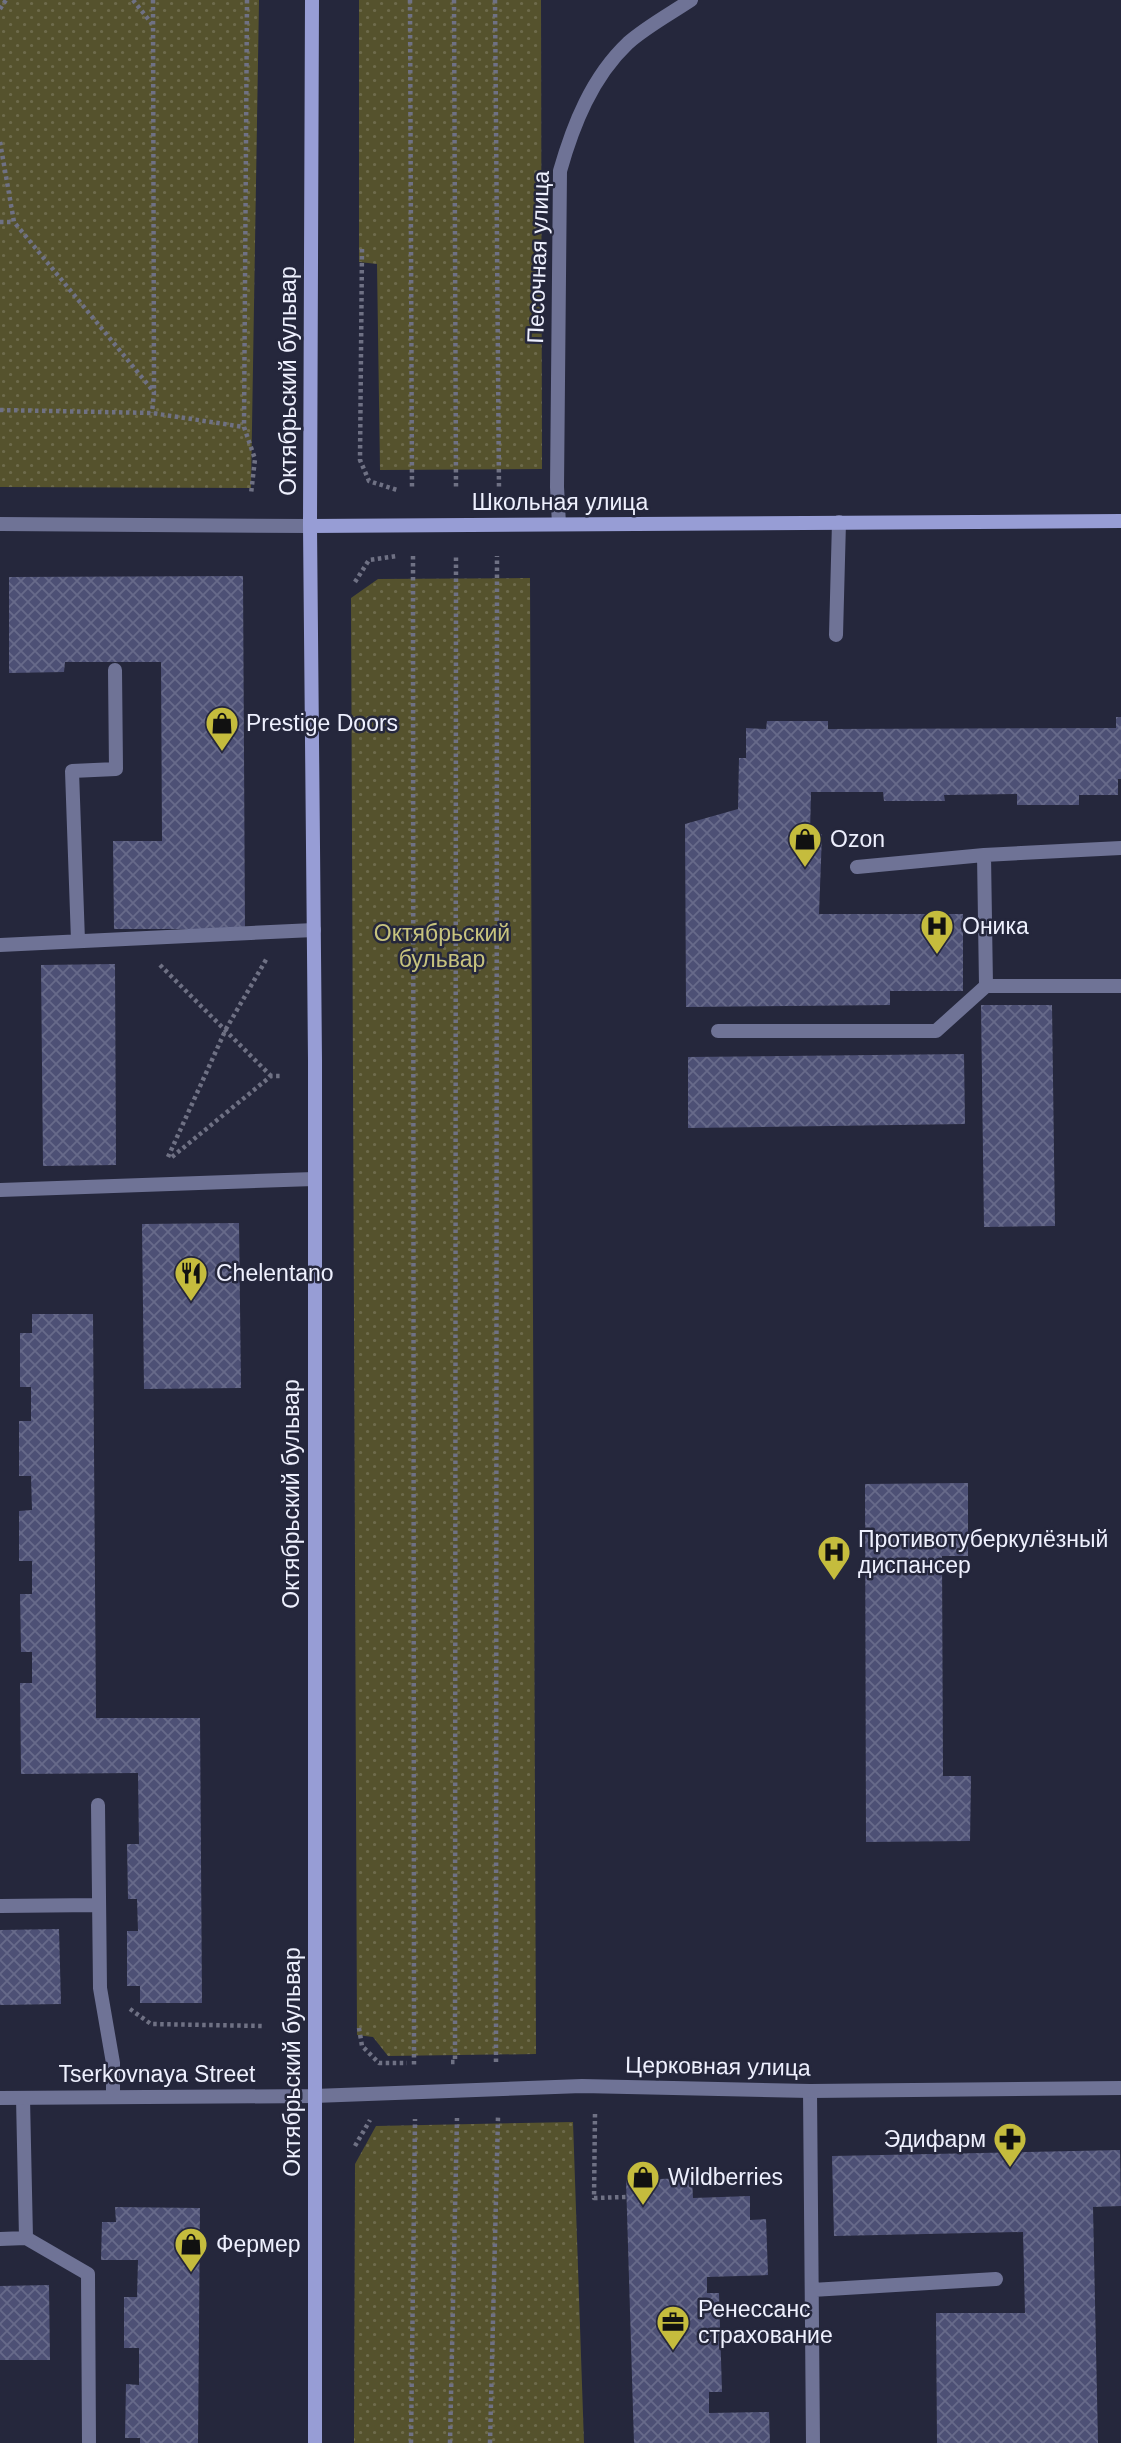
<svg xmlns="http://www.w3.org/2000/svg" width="1121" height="2443" viewBox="0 0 1121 2443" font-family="Arial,sans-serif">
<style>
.grass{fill:url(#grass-dots)}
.building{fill:url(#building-cross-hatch)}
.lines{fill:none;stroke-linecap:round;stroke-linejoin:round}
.path{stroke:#6f7184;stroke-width:4.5;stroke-dasharray:3.5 3.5;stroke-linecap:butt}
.lane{stroke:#6f7396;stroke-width:14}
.street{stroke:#6f7396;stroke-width:14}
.secondary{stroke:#979dd5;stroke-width:14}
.labels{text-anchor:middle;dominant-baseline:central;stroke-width:5;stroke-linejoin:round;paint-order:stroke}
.street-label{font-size:23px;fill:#eef0fe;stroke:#25273c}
.poi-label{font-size:23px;fill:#eef0fe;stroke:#25273c;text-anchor:start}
.park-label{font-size:23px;fill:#c7c37e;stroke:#25273c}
</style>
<defs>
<pattern id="grass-dots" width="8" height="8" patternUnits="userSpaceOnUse" patternTransform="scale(1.75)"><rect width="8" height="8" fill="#55522d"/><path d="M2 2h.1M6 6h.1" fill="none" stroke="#6e6b4c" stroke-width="1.8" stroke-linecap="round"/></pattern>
<pattern id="building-cross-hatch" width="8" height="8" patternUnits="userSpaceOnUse" patternTransform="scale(1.75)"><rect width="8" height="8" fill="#4d5075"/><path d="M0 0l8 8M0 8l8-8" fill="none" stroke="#676a8a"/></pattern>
</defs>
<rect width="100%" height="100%" fill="#25273c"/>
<path class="grass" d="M0 0H259L251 488 0 487Z
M359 0H541L542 469 380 470 377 264 359 262Z
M530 578 536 2054 388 2056 373 2037 357 2035 351 598 378 579Z
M573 2122 584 2443H354L355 2164 376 2126Z"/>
<path class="building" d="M243 576 245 929H114L113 841H162L161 662H65L64 672 9 673V577Z
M1116 717H1121V779H1118V795H1079V805H1017V794L944 795 945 801H884L883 792H811L810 834H822L819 914H963V991H890V1005L686 1007 685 824 738 809 739 758H746V728L766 729 767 721H828V729L1116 728Z
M115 964 116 1165 43 1166 41 965Z
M981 1005H1052L1055 1226 984 1227Z
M964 1054 965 1124 688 1128V1057Z
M239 1223 241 1388 144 1389 142 1224Z
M32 1314H93L96 1718H200L202 2003H140V1986H127V1931H138L137 1899H128L127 1844H139L138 1773 21 1774 20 1683H32V1652H21L20 1594H32V1561H19V1511L32 1510 31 1476H19V1421H31V1387H20V1333H32Z
M968 1483V1556H942L943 1776H971L970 1841 866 1842 865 1484Z
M59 1929 61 2004 0 2005V1930Z
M1120 2150 1121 2206 1093 2207 1098 2443H937L936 2313H1025L1023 2232 834 2236 832 2156Z
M692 2178 693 2198 750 2196V2220L766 2219 768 2275 707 2277V2293H719L722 2392H709V2413L769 2412 770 2443H634L626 2180Z
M115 2207 200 2208 198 2443H140V2438H125L126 2384 139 2385V2348H124V2297H137L138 2260H101L102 2222H116Z
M49 2285 50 2360H0V2286Z"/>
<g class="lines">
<path class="path" d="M133 0 152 24
M153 0 154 392
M247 0 244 427 255 459 251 494
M410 0 412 490
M454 0 456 489
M495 0 499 489
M0 9 6 0
M0 142 14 222 154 392 152 413
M0 222H14
M362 249 360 460 369 481 397 490
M0 410 152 413 244 427
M413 556 414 2067
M355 582 369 560 397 556
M160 965 271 1076
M168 1157 226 1029 267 958
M172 1157 271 1076H282
M130 2009 151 2024 264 2026
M359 2028 362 2046 379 2063H407
M451 2062H455L456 556
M496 2062 497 556
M595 2114 594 2198 626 2197
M355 2146 370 2120
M411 2443 415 2119
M450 2443 457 2118
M490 2443 498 2117"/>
<path class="lane" d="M836 635 839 522
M984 855 986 986
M857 867 984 855 1121 848
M78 941 72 771 116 769 115 670
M0 945 314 930
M718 1031H936L986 986H1121
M0 1190 314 1179
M98 1805 100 1988 113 2063V2097
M0 1906 98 1905
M810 2091 813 2443
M23 2098 26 2238 88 2274 89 2443
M0 2239 26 2238
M812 2290 996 2279"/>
<path class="street" d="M0 524 310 526
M559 524 557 487 560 171C573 125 592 77 628 43 646 27 670 14 691 0
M0 2098 314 2096 582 2086 810 2091 1121 2088"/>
<path class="secondary" d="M312 0 310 526 315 1060V2443
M310 526 1121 521"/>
</g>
<defs>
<symbol id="shop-pin" viewBox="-11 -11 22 30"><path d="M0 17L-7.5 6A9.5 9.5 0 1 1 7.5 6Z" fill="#c5bc3d" stroke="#25273c"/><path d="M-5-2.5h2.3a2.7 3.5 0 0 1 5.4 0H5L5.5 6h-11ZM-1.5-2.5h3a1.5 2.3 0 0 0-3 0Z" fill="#111"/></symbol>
<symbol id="hospital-pin" viewBox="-11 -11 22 30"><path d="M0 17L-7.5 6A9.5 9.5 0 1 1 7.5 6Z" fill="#c5bc3d" stroke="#25273c"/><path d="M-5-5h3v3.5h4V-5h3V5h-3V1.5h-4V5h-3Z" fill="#111"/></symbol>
<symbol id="restaurant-pin" viewBox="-11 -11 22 30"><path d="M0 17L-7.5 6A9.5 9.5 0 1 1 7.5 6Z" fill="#c5bc3d" stroke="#25273c"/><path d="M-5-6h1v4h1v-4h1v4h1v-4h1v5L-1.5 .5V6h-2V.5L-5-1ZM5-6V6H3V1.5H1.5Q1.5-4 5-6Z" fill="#111"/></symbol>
<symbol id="pharmacy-pin" viewBox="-11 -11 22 30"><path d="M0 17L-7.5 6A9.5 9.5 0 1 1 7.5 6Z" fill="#c5bc3d" stroke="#25273c"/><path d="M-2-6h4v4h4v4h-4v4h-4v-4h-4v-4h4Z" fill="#111"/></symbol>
<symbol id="office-pin" viewBox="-11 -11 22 30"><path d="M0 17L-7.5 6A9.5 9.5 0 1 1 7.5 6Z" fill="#c5bc3d" stroke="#25273c"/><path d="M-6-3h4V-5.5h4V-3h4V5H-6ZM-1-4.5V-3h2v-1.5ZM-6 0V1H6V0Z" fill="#111"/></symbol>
</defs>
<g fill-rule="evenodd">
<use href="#shop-pin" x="203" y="704" width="38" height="52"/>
<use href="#shop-pin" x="786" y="820" width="38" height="52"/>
<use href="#hospital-pin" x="918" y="907" width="38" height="52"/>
<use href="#restaurant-pin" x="172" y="1254" width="38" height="52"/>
<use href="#hospital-pin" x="815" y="1533" width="38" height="52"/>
<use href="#pharmacy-pin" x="991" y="2120" width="38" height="52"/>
<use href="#shop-pin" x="624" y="2158" width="38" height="52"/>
<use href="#shop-pin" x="172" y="2225" width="38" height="52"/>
<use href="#office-pin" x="654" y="2303" width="38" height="52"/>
</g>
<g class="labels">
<g class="street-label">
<text transform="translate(538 257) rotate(-88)">Песочная улица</text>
<text transform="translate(288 381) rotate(-90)">Октябрьский бульвар</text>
<text x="560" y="502">Школьная улица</text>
<text transform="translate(291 1494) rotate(-90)">Октябрьский бульвар</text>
<text transform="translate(292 2062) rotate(-90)">Октябрьский бульвар</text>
<text transform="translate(718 2066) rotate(1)">Церковная улица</text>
<text x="157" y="2074">Tserkovnaya Street</text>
</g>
<g class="poi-label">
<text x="246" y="723">Prestige Doors</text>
<text x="830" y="839">Ozon</text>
<text x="962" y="926">Оника</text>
<text x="216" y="1273">Chelentano</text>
<text x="858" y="1539">Противотуберкулёзный<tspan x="858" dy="26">диспансер</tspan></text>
<text x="986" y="2139" text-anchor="end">Эдифарм</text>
<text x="668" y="2177">Wildberries</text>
<text x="216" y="2244">Фермер</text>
<text x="698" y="2309">Ренессанс<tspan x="698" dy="26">страхование</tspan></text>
</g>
<g class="park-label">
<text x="442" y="933">Октябрьский<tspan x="442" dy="26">бульвар</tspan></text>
</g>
</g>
</svg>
